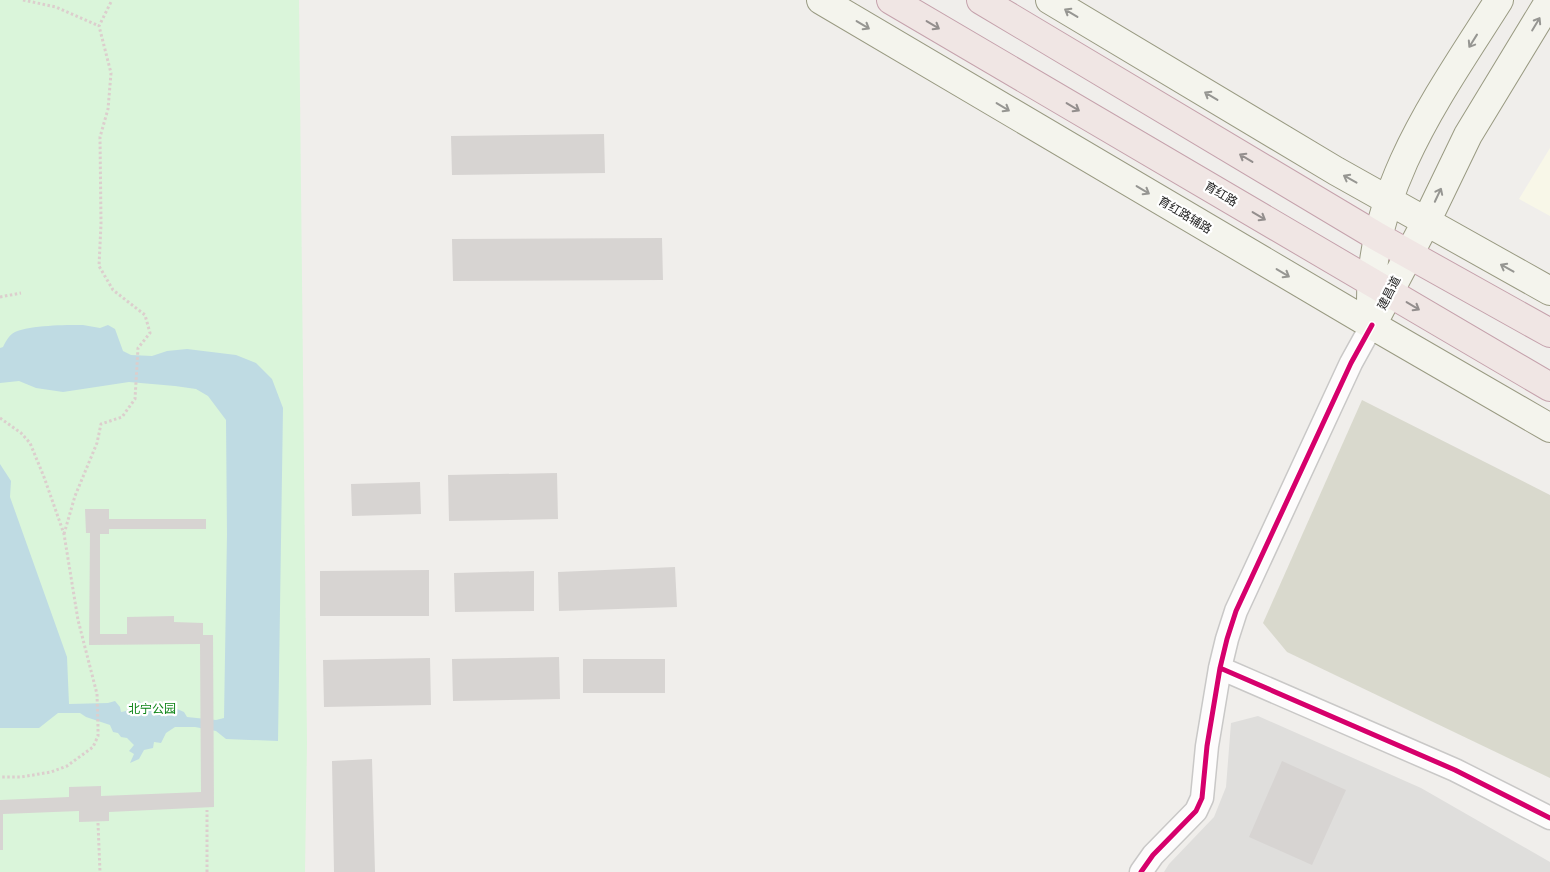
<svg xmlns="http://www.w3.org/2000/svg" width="1550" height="872" viewBox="0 0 1550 872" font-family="'DM Sans','Noto Sans SC',sans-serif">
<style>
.residential{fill:#dfdedc}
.education{fill:#f8f7e8}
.construction{fill:#d9d9cd}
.park{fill:#daf5da}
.water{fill:#bfdbe3}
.building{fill:#d7d4d2}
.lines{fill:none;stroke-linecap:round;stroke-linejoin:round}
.minor-casing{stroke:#c9c8c7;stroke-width:25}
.secondary-casing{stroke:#999a82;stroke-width:30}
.trunk-casing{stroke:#c5a2ac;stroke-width:30}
.path{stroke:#dccecd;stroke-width:3;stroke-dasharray:2.5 2.5;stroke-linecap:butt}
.minor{stroke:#fdfcfc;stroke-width:22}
.secondary{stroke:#f4f4ed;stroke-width:28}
.trunk{stroke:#f0e6e4;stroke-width:28}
.cycleway-casing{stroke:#fff;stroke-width:8}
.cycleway{stroke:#d6006c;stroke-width:5}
.oneway{stroke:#969692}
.oneway2{stroke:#938e8d}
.labels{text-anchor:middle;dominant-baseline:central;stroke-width:4.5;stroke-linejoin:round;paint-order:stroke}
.street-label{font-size:12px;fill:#222;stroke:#fff}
.park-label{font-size:12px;fill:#0c8416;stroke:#fff}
</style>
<rect width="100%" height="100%" fill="#f0eeeb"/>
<path class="residential" d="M1258 716 1421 788 1550 862V872H1164L1169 864 1214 817 1226 787 1231 723Z"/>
<path class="education" d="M1550 148V216L1519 199Z"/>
<path class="construction" d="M1362 400 1550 495V778L1287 652 1263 623Z"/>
<path class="park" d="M0 0H299L307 743 305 872H0Z"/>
<path class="water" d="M83 325 100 328 108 325 115 329 123 351 131 355 152 356 167 351 187 349 236 355 256 363 272 379 283 408 278 741 226 739 216 731 195 727H175L166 733 161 743 154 742 153 748 144 750 139 759 130 763 134 754 129 751 134 745 127 738 121 737 118 733 113 732 110 725 86 717 80 713H58L39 728H0V464L11 481 10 497 67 657 69 704 108 703 115 701 120 707 121 712C129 711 134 707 139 700L142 705 175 708 184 712 187 717 216 720 224 718 227 534 226 420 208 396 196 389 175 386 129 382 63 392 36 388 19 381 0 383V348L3 347C6 341 9 335 15 332 31 325 65 325 83 325Z"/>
<path class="building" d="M604 134 605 173 452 175 451 136Z
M662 238 663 280 453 281 452 239Z
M557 473 558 519 449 521 448 475Z
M420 482 421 514 352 516 351 484Z
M85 509H109V519H206V529H109V534H100V634H127V617L174 616V622L203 623V635H213L214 807 109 812V821L79 822V811L3 814V850H0V800L69 797V787L101 786V796L201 792 200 644 89 645 90 533H86Z
M675 567 677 607 559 611 558 572Z
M429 570V616H320V571Z
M534 571V611L455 612 454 573Z
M559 657 560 699 453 701 452 659Z
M430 658 431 705 324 707 323 660Z
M583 659H665V693H583Z
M372 759 375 872H334L332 761Z
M1282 761 1346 790 1312 865 1249 837Z"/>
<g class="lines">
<defs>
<path id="minor" d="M1220 668 1455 770 1550 818
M1141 872 1153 855 1196 811 1202 798 1207 746 1220 668 1227 639 1236 611 1351 363 1372 325"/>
<path id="secondary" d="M821 0 1372 325 1550 428
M1050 0 1336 171 1550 291
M1371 305C1370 187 1439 95 1499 0
M1372 325 1426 222 1468 135 1550 0"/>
<path id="trunk" d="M891 0 1550 387
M981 0 1378 237 1550 333"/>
</defs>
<use href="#minor" class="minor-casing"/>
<use href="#secondary" class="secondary-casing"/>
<use href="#trunk" class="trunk-casing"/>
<path class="path" d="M23 0 56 7 99 26
M0 297 21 293
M0 418 21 433 30 443 44 477 64 534 78 620 97 694 98 727V736L93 747 67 766 51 772 21 777H0
M64 534 75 496 97 443 101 424 122 417 135 399 138 348 150 333 145 315 113 290 99 266 101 224 100 137 108 109 111 73 99 26 112 0
M98 823 100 872
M207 872V810"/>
<use href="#minor" class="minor"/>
<use href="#secondary" class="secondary"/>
<use href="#trunk" class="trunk"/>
<defs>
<path id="cycleway" d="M1220 668 1455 770 1550 818
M1141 872 1153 855 1196 811 1202 798 1207 746 1220 668 1227 639 1236 611 1351 363 1372 325"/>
</defs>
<use href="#cycleway" class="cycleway-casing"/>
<use href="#cycleway" class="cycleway"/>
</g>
<defs><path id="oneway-shaft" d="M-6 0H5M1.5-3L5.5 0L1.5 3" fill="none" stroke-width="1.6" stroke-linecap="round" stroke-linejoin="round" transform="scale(1.25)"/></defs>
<g class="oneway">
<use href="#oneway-shaft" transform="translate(1071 13) rotate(-149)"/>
<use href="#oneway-shaft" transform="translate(1536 24) rotate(-59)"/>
<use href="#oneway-shaft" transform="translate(863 25) rotate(31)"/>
<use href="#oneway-shaft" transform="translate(1473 41) rotate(122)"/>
<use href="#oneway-shaft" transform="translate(1211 96) rotate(-149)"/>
<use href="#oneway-shaft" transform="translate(1003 107) rotate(31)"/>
<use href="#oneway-shaft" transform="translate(1350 179) rotate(-151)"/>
<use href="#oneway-shaft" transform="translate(1143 190) rotate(31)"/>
<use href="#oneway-shaft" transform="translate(1438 195) rotate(-65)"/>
<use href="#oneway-shaft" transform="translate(1507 268) rotate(-151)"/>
<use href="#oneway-shaft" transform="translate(1283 273) rotate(31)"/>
</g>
<g class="oneway2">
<use href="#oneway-shaft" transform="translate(933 25) rotate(31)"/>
<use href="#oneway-shaft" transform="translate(1073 107) rotate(31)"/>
<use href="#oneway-shaft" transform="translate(1246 158) rotate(-149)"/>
<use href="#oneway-shaft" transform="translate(1259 216) rotate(31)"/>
<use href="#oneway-shaft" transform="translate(1413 306) rotate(31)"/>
</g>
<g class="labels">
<g class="street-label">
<text transform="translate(1221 194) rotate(31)">育红路</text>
<text transform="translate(1185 215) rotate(31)">育红路辅路</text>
<text transform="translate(1389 293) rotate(-63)">建昌道</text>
</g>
<g class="park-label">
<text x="152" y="709">北宁公园</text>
</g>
</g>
</svg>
